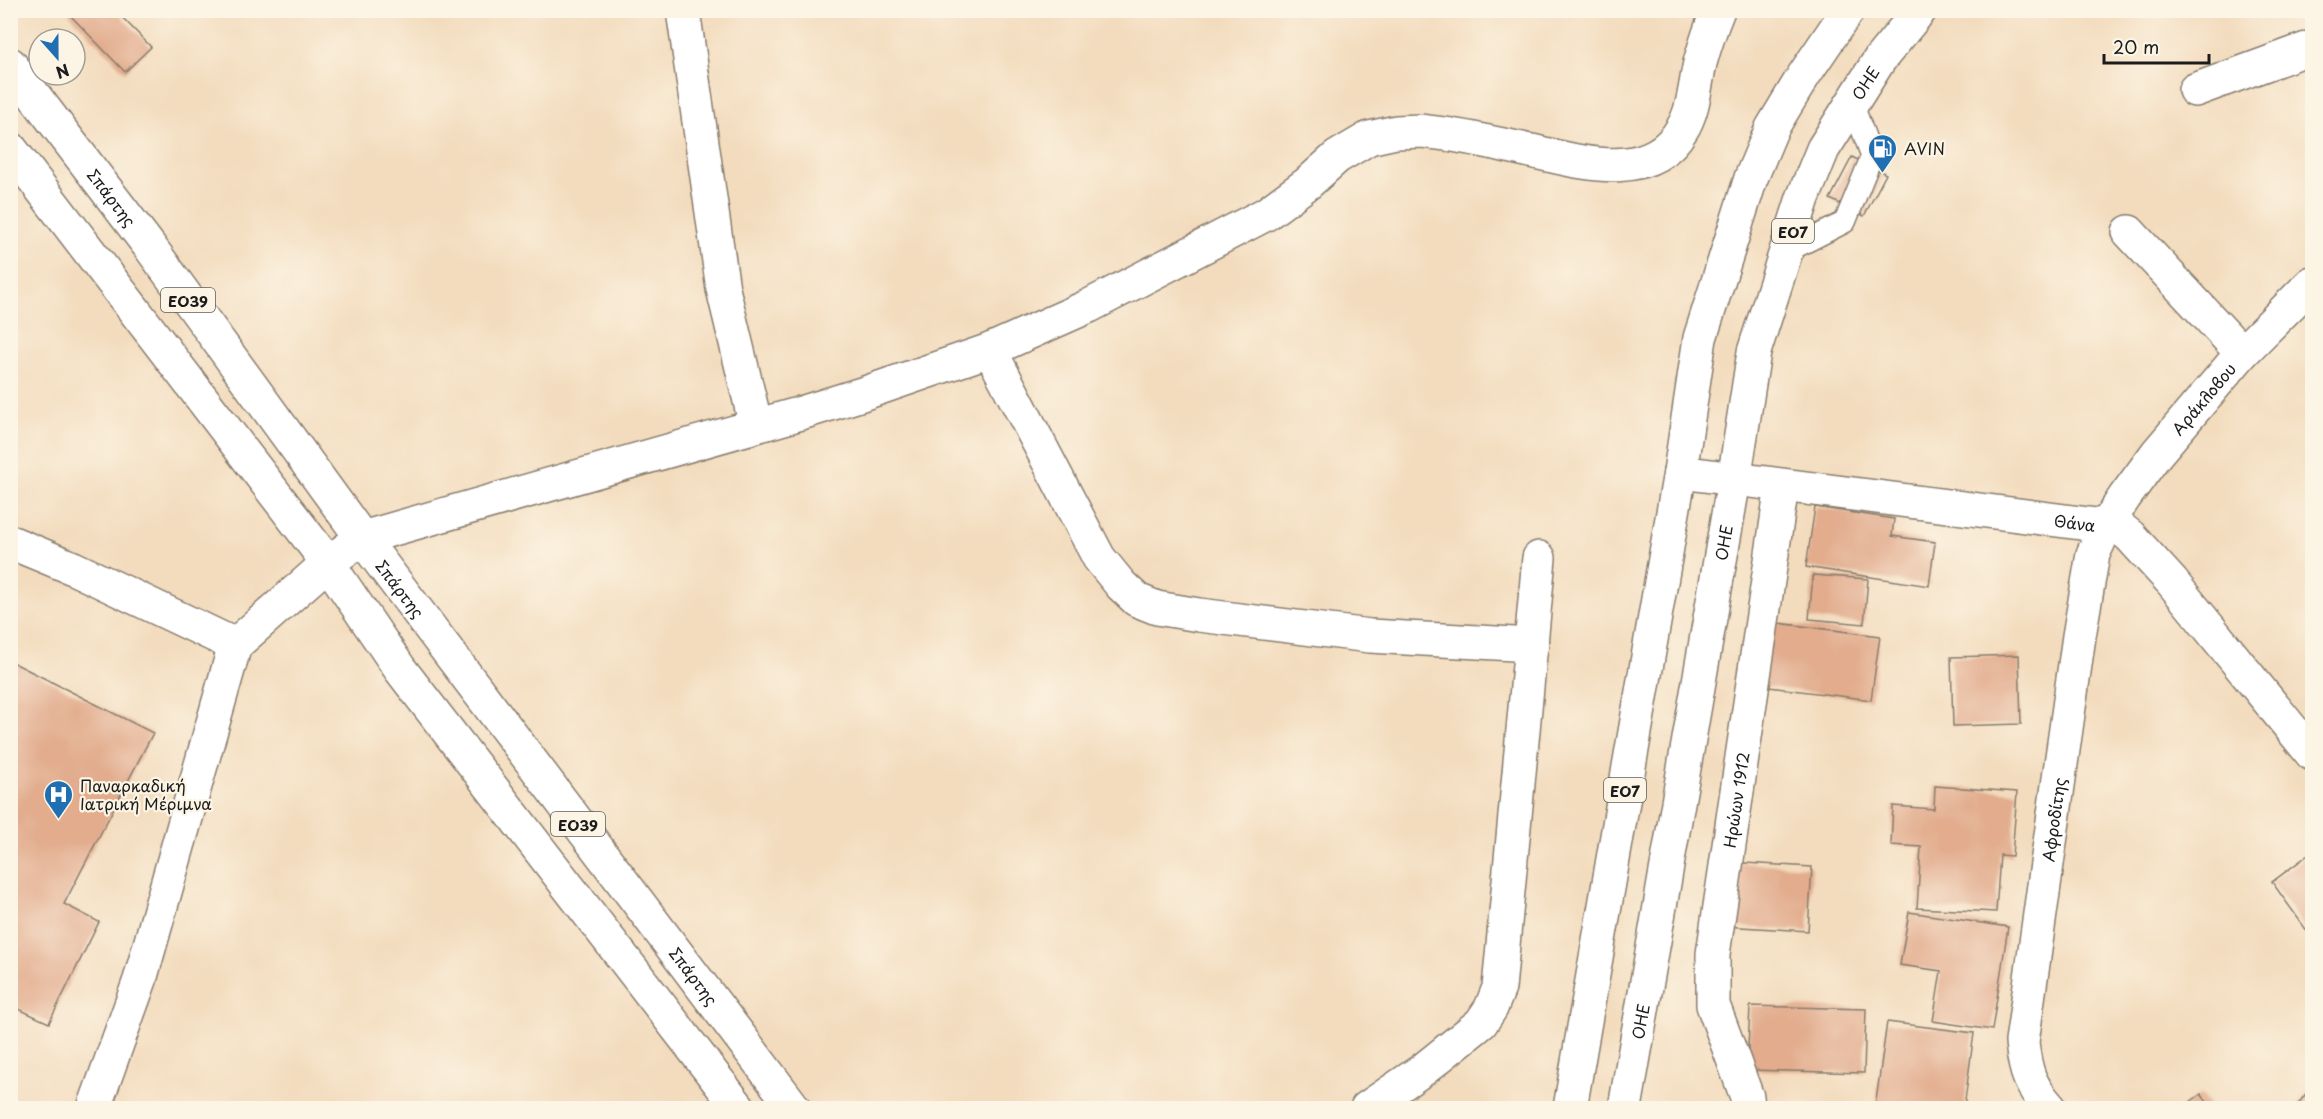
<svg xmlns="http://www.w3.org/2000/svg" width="2323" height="1119" viewBox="0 0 2323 1119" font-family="'Playpen Sans',sans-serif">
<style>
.building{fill:#e2ac8d}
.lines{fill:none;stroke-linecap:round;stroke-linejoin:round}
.service-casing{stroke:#887c6d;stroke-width:24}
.minor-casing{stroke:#887c6d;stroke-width:36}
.primary-casing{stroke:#887c6d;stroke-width:36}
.service{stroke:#fff;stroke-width:21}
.minor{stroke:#fff;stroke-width:33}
.primary{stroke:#fff;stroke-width:33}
.labels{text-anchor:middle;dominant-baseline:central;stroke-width:4.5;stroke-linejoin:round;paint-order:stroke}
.shield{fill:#fcf5e5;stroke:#5f5d58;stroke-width:1.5}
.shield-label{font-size:15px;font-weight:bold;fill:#1c1c1c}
.street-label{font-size:16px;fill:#1c1c1c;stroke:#fcf5e5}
.poi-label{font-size:16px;fill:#1c1c1c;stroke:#fcf5e5;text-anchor:start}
</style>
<rect width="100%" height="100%" fill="#fcf5e5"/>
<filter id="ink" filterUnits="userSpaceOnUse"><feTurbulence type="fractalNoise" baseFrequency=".0167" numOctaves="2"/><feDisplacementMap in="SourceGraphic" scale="12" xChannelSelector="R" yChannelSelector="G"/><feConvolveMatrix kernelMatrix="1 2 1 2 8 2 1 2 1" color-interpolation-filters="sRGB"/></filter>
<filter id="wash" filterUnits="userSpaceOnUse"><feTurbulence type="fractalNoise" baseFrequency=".008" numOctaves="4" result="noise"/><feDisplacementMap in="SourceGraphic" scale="24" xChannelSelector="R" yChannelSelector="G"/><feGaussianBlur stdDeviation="1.35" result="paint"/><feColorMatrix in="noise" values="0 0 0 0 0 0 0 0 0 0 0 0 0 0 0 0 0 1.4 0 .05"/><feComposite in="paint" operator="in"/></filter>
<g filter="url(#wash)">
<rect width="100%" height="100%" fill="#f3dcbe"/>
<g id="blocks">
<path class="building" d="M72 10H115L151 47 125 72 69 14Z
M1852 157 1886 174 1864 216 1830 199Z
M1815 507 1894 519 1892 536 1935 542 1929 586 1806 567Z
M1813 575 1868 579 1864 624 1809 619Z
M1770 622 1880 636 1871 700 1761 686Z
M2019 655 2021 724 1953 726 1951 657Z
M10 661 153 733 64 904 99 922 49 1023 10 1005Z
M1935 786 2017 792 2012 856 2000 855 1996 912 1917 908 1921 847 1891 845 1893 806 1934 809Z
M2312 852V938L2272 882Z
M1727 862 1812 867 1808 931 1723 926Z
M1909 912 2008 927 1992 1030 1933 1021 1941 971 1900 965Z
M1750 1006 1866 1009 1864 1073 1747 1070Z
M1887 1022 1974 1033 1964 1108H1875Z
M2308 1091 2312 1094V1108H2295Z
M2201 1094 2212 1108H2182Z"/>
</g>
</g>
<g filter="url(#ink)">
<use href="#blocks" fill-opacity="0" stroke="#887c6d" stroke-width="1.5"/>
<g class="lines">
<defs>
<path id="service" d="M1786 252 1845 222 1872 156 1852 103"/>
<g id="minor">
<path d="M683 10 723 289 756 426"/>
<path d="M2195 90 2312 47"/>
<path d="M2129 232 2242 353"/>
<path d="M990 350 1099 558 1121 585 1137 600 1157 608 1199 615 1370 636 1532 645"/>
<path id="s1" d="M1680 472 2120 528 2130 536 2172 582 2312 754"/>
<path d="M10 542 73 568 235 645"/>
<path d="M94 1108 140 980 235 645 328 563 362 538 798 414 862 394 990 350 1089 306 1266 214 1308 183 1337 157 1369 138 1396 132 1421 131 1445 134C1474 138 1502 145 1531 151 1581 162 1650 184 1682 129 1694 110 1695 85 1700 63 1705 45 1711 27 1718 10"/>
<path d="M1367 1108 1424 1069 1481 1023 1491 1008 1499 988 1539 558"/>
<path id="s2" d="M1748 1108 1747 1097 1713 1005V954L1782 486"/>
<path id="s3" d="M2050 1108C2030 1086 2025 1072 2022 1042L2079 636 2093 554 2106 526 2124 498 2157 453 2242 353 2312 283"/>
</g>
<g id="primary">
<path id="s4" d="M10 64 150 247 362 538 794 1108"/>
<path d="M10 148 328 563 400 669 739 1108"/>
<path d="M1570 1108 1680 472 1700 338 1751 178 1772 128 1804 75 1848 10"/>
<path id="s5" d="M1625 1108 1734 480 1754 352 1803 198 1823 149 1880 59 1920 10"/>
</g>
</defs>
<use href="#service" class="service-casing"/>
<use href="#minor" class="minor-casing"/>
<use href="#primary" class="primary-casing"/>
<use href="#service" class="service"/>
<use href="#minor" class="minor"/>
<use href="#primary" class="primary"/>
</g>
</g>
<defs>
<symbol id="fuel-pin" viewBox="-11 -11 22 30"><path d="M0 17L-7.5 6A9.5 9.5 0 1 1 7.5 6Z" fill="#1f6fb2" stroke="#fcf5e5"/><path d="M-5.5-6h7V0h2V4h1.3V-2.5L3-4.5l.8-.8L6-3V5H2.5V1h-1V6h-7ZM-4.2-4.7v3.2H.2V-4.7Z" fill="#fff"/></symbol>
<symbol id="hospital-pin" viewBox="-11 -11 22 30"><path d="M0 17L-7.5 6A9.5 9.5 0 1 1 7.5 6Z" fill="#1f6fb2" stroke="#fcf5e5"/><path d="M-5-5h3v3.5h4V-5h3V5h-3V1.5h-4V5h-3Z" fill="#fff"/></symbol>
</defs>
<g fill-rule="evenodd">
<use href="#fuel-pin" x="1866" y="132" width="33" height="45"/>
<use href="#hospital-pin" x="42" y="778" width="33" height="45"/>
</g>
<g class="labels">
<g class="shield">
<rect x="1772" y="219" width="42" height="24" rx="4.5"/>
<rect x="161" y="288" width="54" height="24" rx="4.5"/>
<rect x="1604" y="778" width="42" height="24" rx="4.5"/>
<rect x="551" y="812" width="54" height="24" rx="4.5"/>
</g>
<g class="shield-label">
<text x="1793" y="231">ΕΟ7</text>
<text x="188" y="300">ΕΟ39</text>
<text x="1625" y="790">ΕΟ7</text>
<text x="578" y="824">ΕΟ39</text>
</g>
<g class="street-label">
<text stroke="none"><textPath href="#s5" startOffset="1060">ΟΗΕ</textPath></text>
<text stroke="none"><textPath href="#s4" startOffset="168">Σπάρτης</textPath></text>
<text stroke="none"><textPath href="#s3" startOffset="758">Αράκλοβου</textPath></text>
<text stroke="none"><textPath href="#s1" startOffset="398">Θάνα</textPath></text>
<text stroke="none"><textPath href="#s5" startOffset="574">ΟΗΕ</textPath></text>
<text stroke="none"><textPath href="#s4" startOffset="654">Σπάρτης</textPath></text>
<text stroke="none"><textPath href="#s2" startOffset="316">Ηρώων 1912</textPath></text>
<text stroke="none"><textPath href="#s3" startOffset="298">Αφροδίτης</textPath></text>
<text stroke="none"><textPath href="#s4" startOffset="1140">Σπάρτης</textPath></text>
<text stroke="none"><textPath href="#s5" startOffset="88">ΟΗΕ</textPath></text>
</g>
<g class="poi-label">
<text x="1904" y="148">AVIN</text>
<text x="80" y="785">Παναρκαδική<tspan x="80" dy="18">Ιατρική Μέριμνα</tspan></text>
</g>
</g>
<rect width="2323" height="1119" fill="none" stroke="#fcf5e5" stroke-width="36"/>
<g transform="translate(57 57) rotate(159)"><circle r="28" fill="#fcf5e5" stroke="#a29e95" stroke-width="1.5"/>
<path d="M0-4.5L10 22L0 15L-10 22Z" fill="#1f6fb2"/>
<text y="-9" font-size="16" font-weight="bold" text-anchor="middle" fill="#1c1c1c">N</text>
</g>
<path d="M2104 54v9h105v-9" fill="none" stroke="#1c1c1c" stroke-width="3"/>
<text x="2113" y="54" font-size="18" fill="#1c1c1c" stroke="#fcf5e5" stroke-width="4.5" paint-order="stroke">20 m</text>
</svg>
